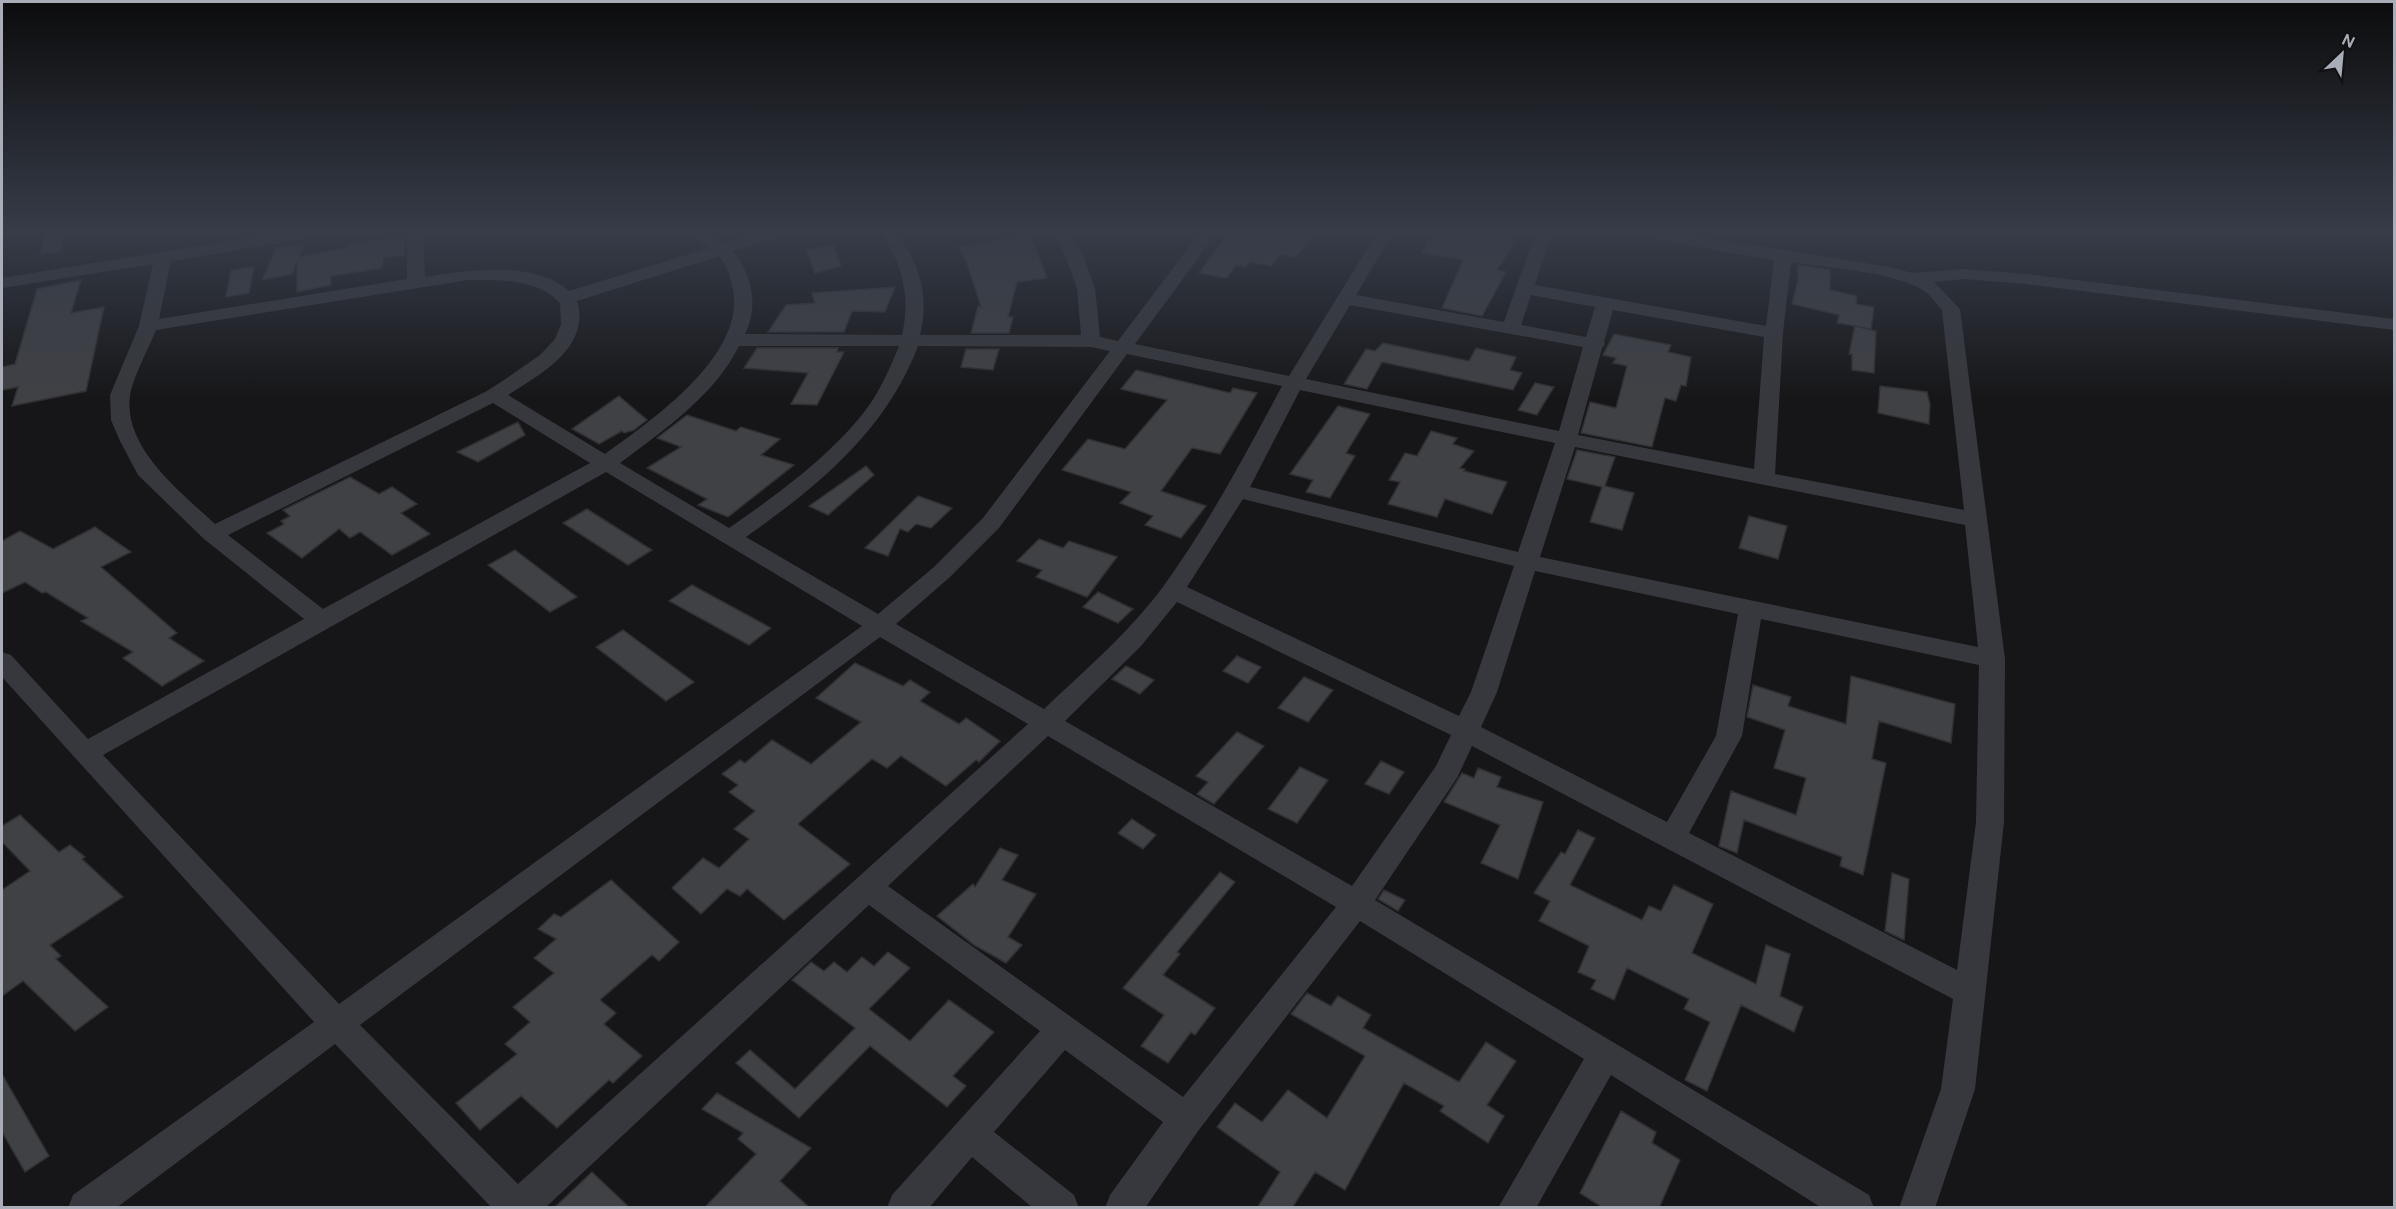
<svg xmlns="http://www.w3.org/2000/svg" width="2396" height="1209" viewBox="0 0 2396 1209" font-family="'DM Sans',sans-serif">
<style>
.building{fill:#404145;stroke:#303034;stroke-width:1.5}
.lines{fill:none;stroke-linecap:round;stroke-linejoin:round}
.minor{fill:#37383d;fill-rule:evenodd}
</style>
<rect width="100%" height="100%" fill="#161618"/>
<path class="building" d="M47 231H67L61 251 40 254Z
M1230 231H1320L1295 257 1280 254 1271 266 1250 262 1245 267 1236 265 1227 278 1199 273Z
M1433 231H1517L1511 239 1516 240 1497 270 1506 272 1482 316 1442 308 1463 260 1422 253Z
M1030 234 1047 278 1017 282 1008 317H1013L1009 333H971L978 306 981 307 967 263 958 247Z
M405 236 404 255 383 258 382 268 331 276V285L297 292V261L292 274 262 280 277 247 304 244 299 257 347 248 348 244Z
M833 245 841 266 815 273 806 250Z
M1798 265 1830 270V290L1857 296 1856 304 1874 307 1871 329 1837 323 1839 315 1792 304 1798 280Z
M254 267 249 293 226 297 231 270Z
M81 280 71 313 104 307 86 391 12 406 18 387 2 390V367L15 364 37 289Z
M895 287 885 312 852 311 844 332H768L786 305 815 303 812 293Z
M1855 326 1876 331 1874 373 1852 370V354H1849Z
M1614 334 1671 345 1668 352 1691 357 1686 386 1681 385 1676 401 1665 398 1652 447 1581 433 1590 402 1616 408 1627 366 1613 363 1616 358 1603 355Z
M1383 343 1469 361 1476 348 1516 357 1510 370 1522 373 1513 390 1382 362 1367 389 1344 384 1366 349 1375 351Z
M757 348H838L837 352H844L817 405 791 404 808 373 744 368Z
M966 349H999L993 370 961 367Z
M1136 370 1230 393 1233 388 1257 393 1220 454 1192 448 1161 491 1206 506 1181 538 1145 525 1153 516 1120 503 1131 492 1062 470 1088 439 1125 449 1167 400 1121 389Z
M1535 383 1554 387 1537 415 1518 410Z
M1880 386 1927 392 1930 404 1929 424 1878 413Z
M619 396 647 420 634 430 624 433 622 431 599 444 572 429Z
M1338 406 1370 414 1346 453 1355 456 1330 498 1306 492 1313 480 1290 474Z
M687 415 736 431 741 427 780 439 761 455 794 465 728 517 698 505 707 499 647 468 681 447 657 438Z
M518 422 525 435 478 462 457 452Z
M1431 431 1457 438 1453 444 1474 451 1460 468 1465 469 1464 471 1507 482 1492 514 1445 499 1437 517 1388 504 1400 482 1389 480 1405 453 1417 456Z
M1577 450 1615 457 1605 486 1634 493 1622 530 1590 522 1602 487 1567 479Z
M866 466 874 475 828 515 809 506Z
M350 477 379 494 392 487 417 504 401 513 430 534 392 555 360 532 350 538 339 529 302 558 267 533 284 524 281 521 290 516 283 510Z
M918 496 952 508 931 528 916 524 908 532 900 529 888 556 865 548Z
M587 509 652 550 628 565 563 523Z
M1749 516 1787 526 1778 559 1739 548Z
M95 527 131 552 101 567 177 633 169 638 204 661 162 686 123 658 133 652 81 621 88 618 46 592 42 593 25 582 2 593V541L20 531 53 549Z
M1039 539 1063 548 1069 541 1117 557 1087 597 1036 577 1042 570 1017 561Z
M515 550 577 597 550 612 488 565Z
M692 585 771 628 749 645 669 601Z
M1098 592 1133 609 1118 623 1083 607Z
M623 630 694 682 666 701 596 647Z
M1237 656 1261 667 1248 683 1223 671Z
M855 663 903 686 910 680 930 692 920 701 959 724 966 718 1000 741 979 762 976 760 946 786 901 756 887 768 872 759 798 824 850 864 784 920 747 889 740 896 727 889 701 914 672 888 703 858 719 868 749 839 734 829 755 811 729 792 738 785 722 774 740 760 745 763 772 740 811 764 861 722 816 698Z
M1126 666 1154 680 1140 694 1112 679Z
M1851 676 1955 704 1951 743 1879 721 1872 759 1886 763 1863 875 1840 866 1842 857 1744 820 1737 853 1719 846 1731 791 1796 815 1806 778 1774 768 1785 730 1747 717 1753 685 1791 697 1788 706 1846 724Z
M1304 677 1333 690 1308 722 1278 708Z
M1237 732 1264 746 1214 804 1197 794 1208 782 1196 776Z
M1381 761 1404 772 1389 794 1365 784Z
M1300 767 1328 780 1297 823 1268 809Z
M1478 768 1501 777 1497 787 1543 802 1518 879 1481 863 1500 825 1444 802 1462 773 1474 778Z
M20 815 59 852 70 845 85 857 82 859 123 897 50 945 61 956 56 959 108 1007 75 1031 23 981 2 996V890L30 871 2 842V826Z
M1132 819 1156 835 1143 849 1118 833Z
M1578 830 1595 838 1570 885 1642 920 1649 906 1661 911 1674 885 1713 904 1692 953 1756 984 1766 945 1790 954 1780 996 1803 1007 1794 1032 1741 1005 1707 1091 1685 1080 1710 1022 1684 1009 1689 999 1627 968 1614 1000 1591 989 1596 980 1578 972 1589 946 1539 921 1550 901 1534 893 1561 852 1565 854Z
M1000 848 1018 855 1002 880 1036 894 1008 937 1022 945 1006 963 974 945 937 916 973 884 975 887Z
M1220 872 1235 882 1177 952 1180 954 1163 975 1215 1008 1195 1035 1191 1032 1168 1063 1141 1046 1164 1015 1123 988Z
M1892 873 1909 879 1904 940 1885 931Z
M611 880 679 942 659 961 652 955 600 1000 616 1013 604 1024 642 1056 613 1083 609 1080 557 1128 521 1096 480 1130 456 1103 517 1054 505 1044 530 1022 513 1007 554 973 534 958 556 939 538 929 554 914 561 917Z
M1384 890 1405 900 1398 911 1378 899Z
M888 952 910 968 869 1009 910 1041 949 1000 994 1032 953 1076 966 1086 947 1107 870 1046 799 1118 736 1063 750 1050 795 1089 855 1028 792 980 811 962 824 971 834 962 847 972 862 957 874 966Z
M1307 993 1331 1006 1338 996 1371 1015 1363 1028 1459 1082 1486 1042 1516 1061 1487 1105 1504 1116 1488 1143 1440 1111 1444 1106 1404 1083 1345 1190 1315 1172 1292 1208H1257L1280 1172 1217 1127 1235 1103 1262 1122 1288 1090 1327 1118 1365 1056 1291 1014Z
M2 1074 49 1156 25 1172 2 1132Z
M717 1093 811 1148 780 1181 810 1208H704L756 1154 738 1139 743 1133 702 1109Z
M1621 1111 1656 1132 1652 1143 1680 1160 1659 1208H1603L1580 1193Z
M592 1172 630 1208H554Z"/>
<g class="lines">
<path class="minor" d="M2 231H10V233L2 238Z
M290 231H329L321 236 171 261 159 319 407 279V231H423L425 277C467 270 535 260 569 291L710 248 685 231H706L725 243 764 231H789L787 235 733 251C752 275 759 306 745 334L902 335C911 296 902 263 880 231H896C919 263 930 296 920 335H1081L1077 288 1064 253 1053 231H1069L1082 253 1095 288 1100 337 1118 341 1201 231H1218L1135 344 1289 376 1378 231H1394L1356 295 1504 322 1536 231H1552L1535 285 1766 326 1774 260 1636 236 1628 231H1665L1890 267 1912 273 1964 269 2026 274 2394 319V330L2026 284 1964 279 1934 282 1960 309 2005 659 2004 822 1975 1089 1935 1208H1899L1941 1089 1953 999 1472 746 1457 778 1375 900 1869 1195 1874 1208H1822L1611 1075 1536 1208H1498L1584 1059 1360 921 1198 1131 1145 1208H1105L1110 1195 1163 1122 1065 1050 994 1132 1074 1195 1079 1208H1033L972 1157 929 1208H887L892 1195 1040 1031 869 905 545 1208H492L335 1044 116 1208H68L73 1195 314 1022 2 677V652L11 655 88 739 304 619 204 539 138 475 120 441 111 420 110 395 139 326 153 264 2 288V278ZM719 256C727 265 729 273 732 285 750 353 652 420 605 454L508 395C541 374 591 347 577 301ZM1791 262C1829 268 1890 271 1923 290 1930 294 1936 304 1942 310L1964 510 1775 474 1783 333ZM468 280C498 280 538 278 560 303L561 324 555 339 540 355 507 378 487 391 215 524C181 492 123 448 130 396 132 379 149 348 156 330ZM1531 295 1595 307 1586 337 1521 325ZM1350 305 1583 347 1559 431 1306 379ZM1613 310 1764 337 1754 469 1578 435 1602 348 1605 344 1604 342ZM739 346H899C891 366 882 386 870 404 836 452 778 494 729 528L620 463C663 431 715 395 739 346ZM918 346 1091 347 1110 351 983 518 934 567 878 614 746 537C818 486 886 431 918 346ZM1127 354 1282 386C1246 454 1210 521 1165 584 1131 631 1086 669 1044 709L896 624 950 577 999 528ZM1300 390 1555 443 1518 552 1250 487ZM493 403 590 463 323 609 228 535ZM1575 447 1965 525 1978 647 1540 557ZM606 472 862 626 339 1004 103 755ZM1243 499 1514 566 1471 692 1459 716 1187 587ZM1535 571 1738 614 1716 736 1667 822 1481 727 1497 692ZM1177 602 1451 735 1436 766 1352 886 1065 721 1141 646ZM1761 619 1979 665 1976 822 1957 970 1689 833 1742 736ZM880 637 1028 724 518 1184 360 1025ZM1048 736 1336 907 1183 1097 888 886Z"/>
</g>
<linearGradient id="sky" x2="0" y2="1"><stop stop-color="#0c0c0d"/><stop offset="0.58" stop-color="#363c48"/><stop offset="1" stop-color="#363c48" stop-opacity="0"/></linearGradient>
<rect width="2396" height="400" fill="url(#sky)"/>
<rect width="2396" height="1209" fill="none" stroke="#a8adb8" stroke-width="6"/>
<g transform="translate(2342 54) rotate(26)" stroke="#111113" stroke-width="4.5" paint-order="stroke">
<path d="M0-4.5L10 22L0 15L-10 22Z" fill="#a8adb8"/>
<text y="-9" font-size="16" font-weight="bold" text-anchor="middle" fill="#a8adb8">N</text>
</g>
</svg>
